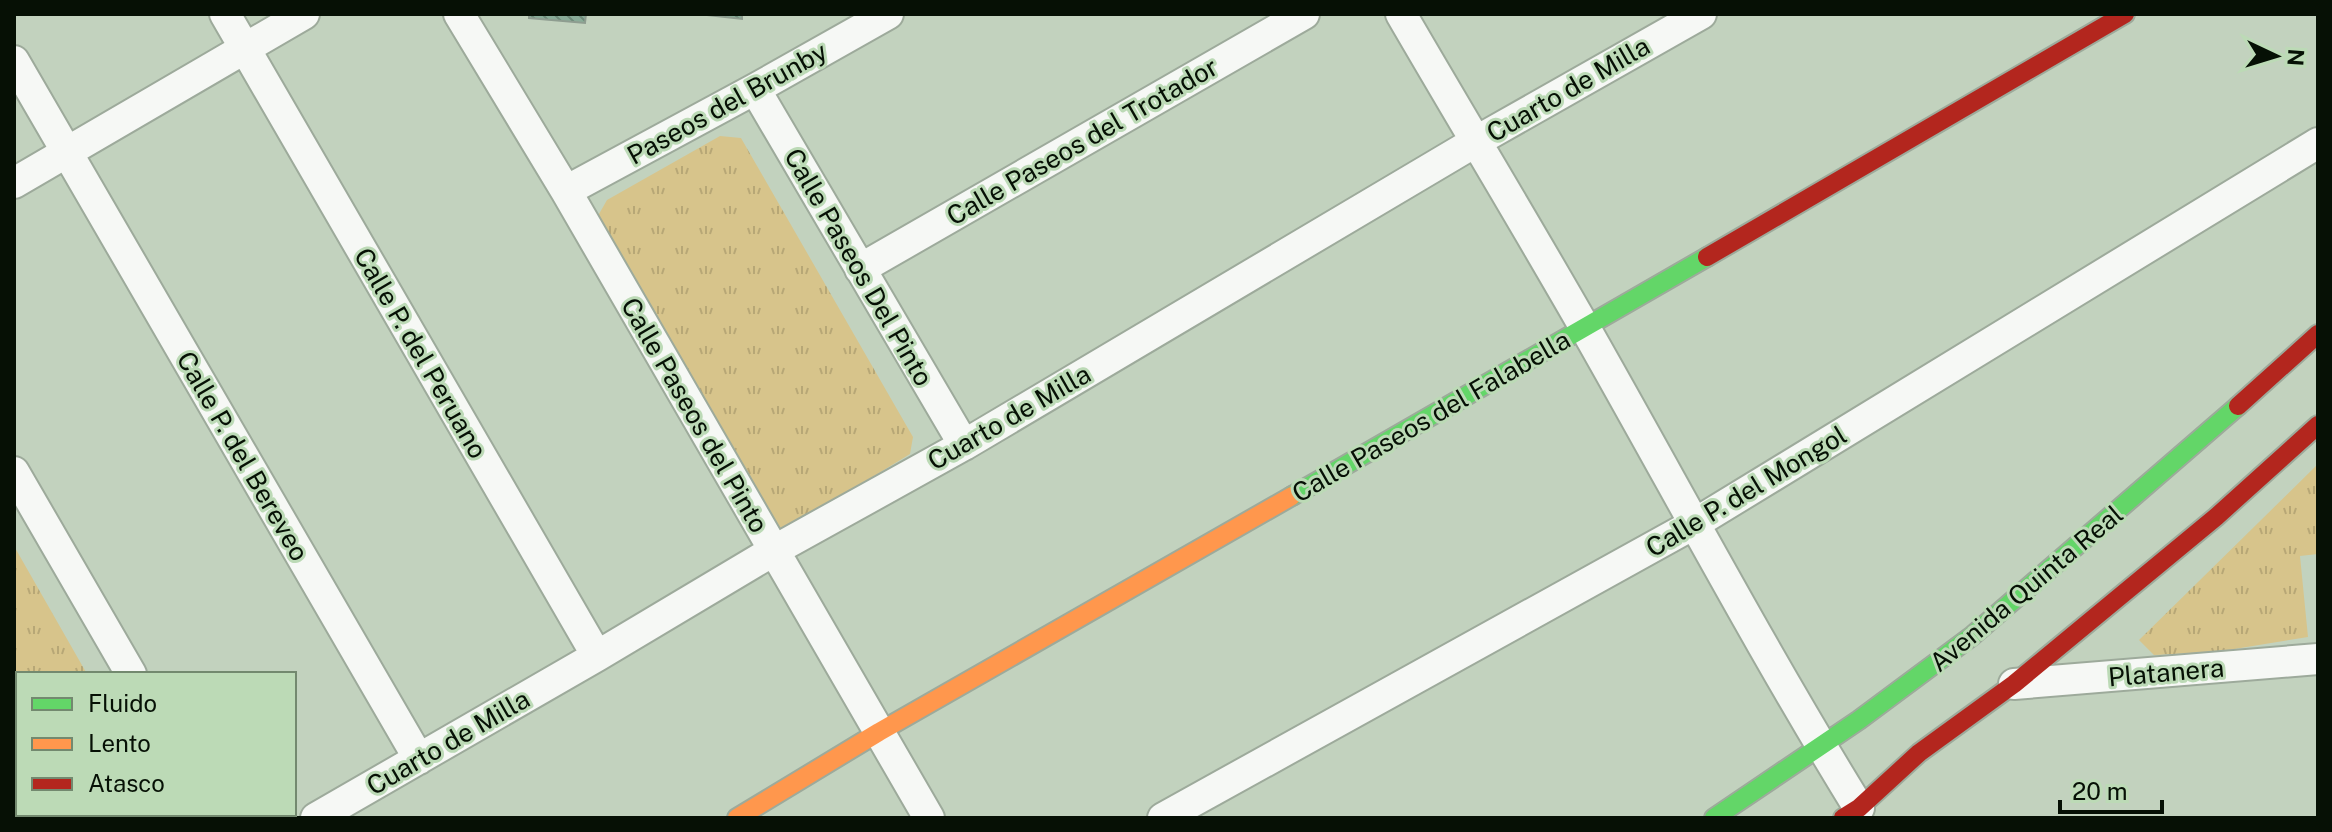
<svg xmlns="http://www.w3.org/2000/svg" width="2332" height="832" viewBox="0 0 2332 832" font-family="'Public Sans',sans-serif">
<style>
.park{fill:url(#park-tufts)}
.building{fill:url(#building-back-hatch);stroke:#8e9d90;stroke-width:2}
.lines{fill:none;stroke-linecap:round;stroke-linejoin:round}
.street-casing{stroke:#9daa9b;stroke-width:34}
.fast-casing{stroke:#9daa9b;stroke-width:22}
.slow-casing{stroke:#9daa9b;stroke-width:22}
.jam-casing{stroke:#9daa9b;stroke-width:22}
.street{stroke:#f6f8f5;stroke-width:30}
.fast{stroke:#63d668;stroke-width:18}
.slow{stroke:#ff974d;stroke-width:18}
.jam{stroke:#b3261e;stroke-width:18}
.labels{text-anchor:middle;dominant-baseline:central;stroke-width:6;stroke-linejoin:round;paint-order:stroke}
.street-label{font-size:26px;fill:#061005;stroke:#bcdab6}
</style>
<defs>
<pattern id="park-tufts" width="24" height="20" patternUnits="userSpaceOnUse" patternTransform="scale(2)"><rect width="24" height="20" fill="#d7c48b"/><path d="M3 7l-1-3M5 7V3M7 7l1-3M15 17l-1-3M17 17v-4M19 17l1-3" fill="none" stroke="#b7a776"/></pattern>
<pattern id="building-back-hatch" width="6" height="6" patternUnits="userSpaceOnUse" patternTransform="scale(2)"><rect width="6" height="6" fill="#89ac98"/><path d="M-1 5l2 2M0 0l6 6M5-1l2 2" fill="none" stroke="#6e8b7a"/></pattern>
</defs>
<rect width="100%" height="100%" fill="#c2d2be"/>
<path class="park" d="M720 136 741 138 913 437 910 454 794 525 775 529 591 228 607 200Z
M2318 464V554L2300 556 2308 637 2216 652 2154 655 2139 640Z
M14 546 87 674H18V716L14 709Z"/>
<path class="building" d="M529 14H586L585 23 529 18Z
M698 14H742V19Z"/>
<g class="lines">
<defs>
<path id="street" d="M225 14 597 656
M459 14 566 191 929 818
M1401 14C1462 119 1525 223 1585 328 1676 488 1762 651 1859 808
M14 61 419 759
M755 89 964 445
M14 183 304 14
M566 191 755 89 888 14
M860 269 1304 14
M14 472 131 674
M2014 684 2318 659
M14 728 18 735
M64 814 66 818
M212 814 214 818
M316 818 597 656 773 551 964 445 1475 142 1701 14
M1163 818 1694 524 2318 143"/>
<path id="fast" d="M1292 496 1707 257
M1714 818 1859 720 1972 636 2238 406"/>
<path id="slow" d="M737 818 879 732 1292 496"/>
<path id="jam" d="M1707 257 2125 14
M2238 406 2318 334
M1843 818 1859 808 1919 753 2014 684 2216 517 2318 425"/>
</defs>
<use href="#street" class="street-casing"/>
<use href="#fast" class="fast-casing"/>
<use href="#slow" class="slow-casing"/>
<use href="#jam" class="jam-casing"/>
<use href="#street" class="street"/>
<use href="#fast" class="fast"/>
<use href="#slow" class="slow"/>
<use href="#jam" class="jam"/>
</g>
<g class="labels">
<g class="street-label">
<text transform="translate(1568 89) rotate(-30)">Cuarto de Milla</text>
<text transform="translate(727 103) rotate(-29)">Paseos del Brunby</text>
<text transform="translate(1082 141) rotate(-30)">Calle Paseos del Trotador</text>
<text transform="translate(859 267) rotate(60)">Calle Paseos Del Pinto</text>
<text transform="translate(421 353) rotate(60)">Calle P. del Peruano</text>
<text transform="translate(695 415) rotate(60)">Calle Paseos del Pinto</text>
<text transform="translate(1431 416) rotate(-30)">Calle Paseos del Falabella</text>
<text transform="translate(1009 417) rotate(-30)">Cuarto de Milla</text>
<text transform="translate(243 456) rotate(60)">Calle P. del Bereveo</text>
<text transform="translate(1746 491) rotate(-31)">Calle P. del Mongol</text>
<text transform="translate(2026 588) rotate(-40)">Avenida Quinta Real</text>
<text transform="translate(2166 672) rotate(-5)">Platanera</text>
<text transform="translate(448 742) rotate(-30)">Cuarto de Milla</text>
</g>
</g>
<rect width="2332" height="832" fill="none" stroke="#061005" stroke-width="32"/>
<rect x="16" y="672" width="280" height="144" fill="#bcdab6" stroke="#73896f" stroke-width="2"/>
<rect x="32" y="698" width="40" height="12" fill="#63d668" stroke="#73896f" stroke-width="2"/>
<text x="88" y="712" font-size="24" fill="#061005">Fluido</text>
<rect x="32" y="738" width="40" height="12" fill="#ff974d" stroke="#73896f" stroke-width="2"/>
<text x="88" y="752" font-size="24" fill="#061005">Lento</text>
<rect x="32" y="778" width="40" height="12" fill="#b3261e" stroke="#73896f" stroke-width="2"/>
<text x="88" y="792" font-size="24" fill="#061005">Atasco</text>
<g transform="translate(2276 56) rotate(94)" stroke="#bcdab6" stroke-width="6" paint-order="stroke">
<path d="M0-6L14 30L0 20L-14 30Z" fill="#061005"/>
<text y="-12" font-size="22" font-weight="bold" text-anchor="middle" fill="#061005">N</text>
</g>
<path d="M2060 800v12h102v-12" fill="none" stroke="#061005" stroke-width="4"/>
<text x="2072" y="800" font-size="24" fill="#061005" stroke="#bcdab6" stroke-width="6" paint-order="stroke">20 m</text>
</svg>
